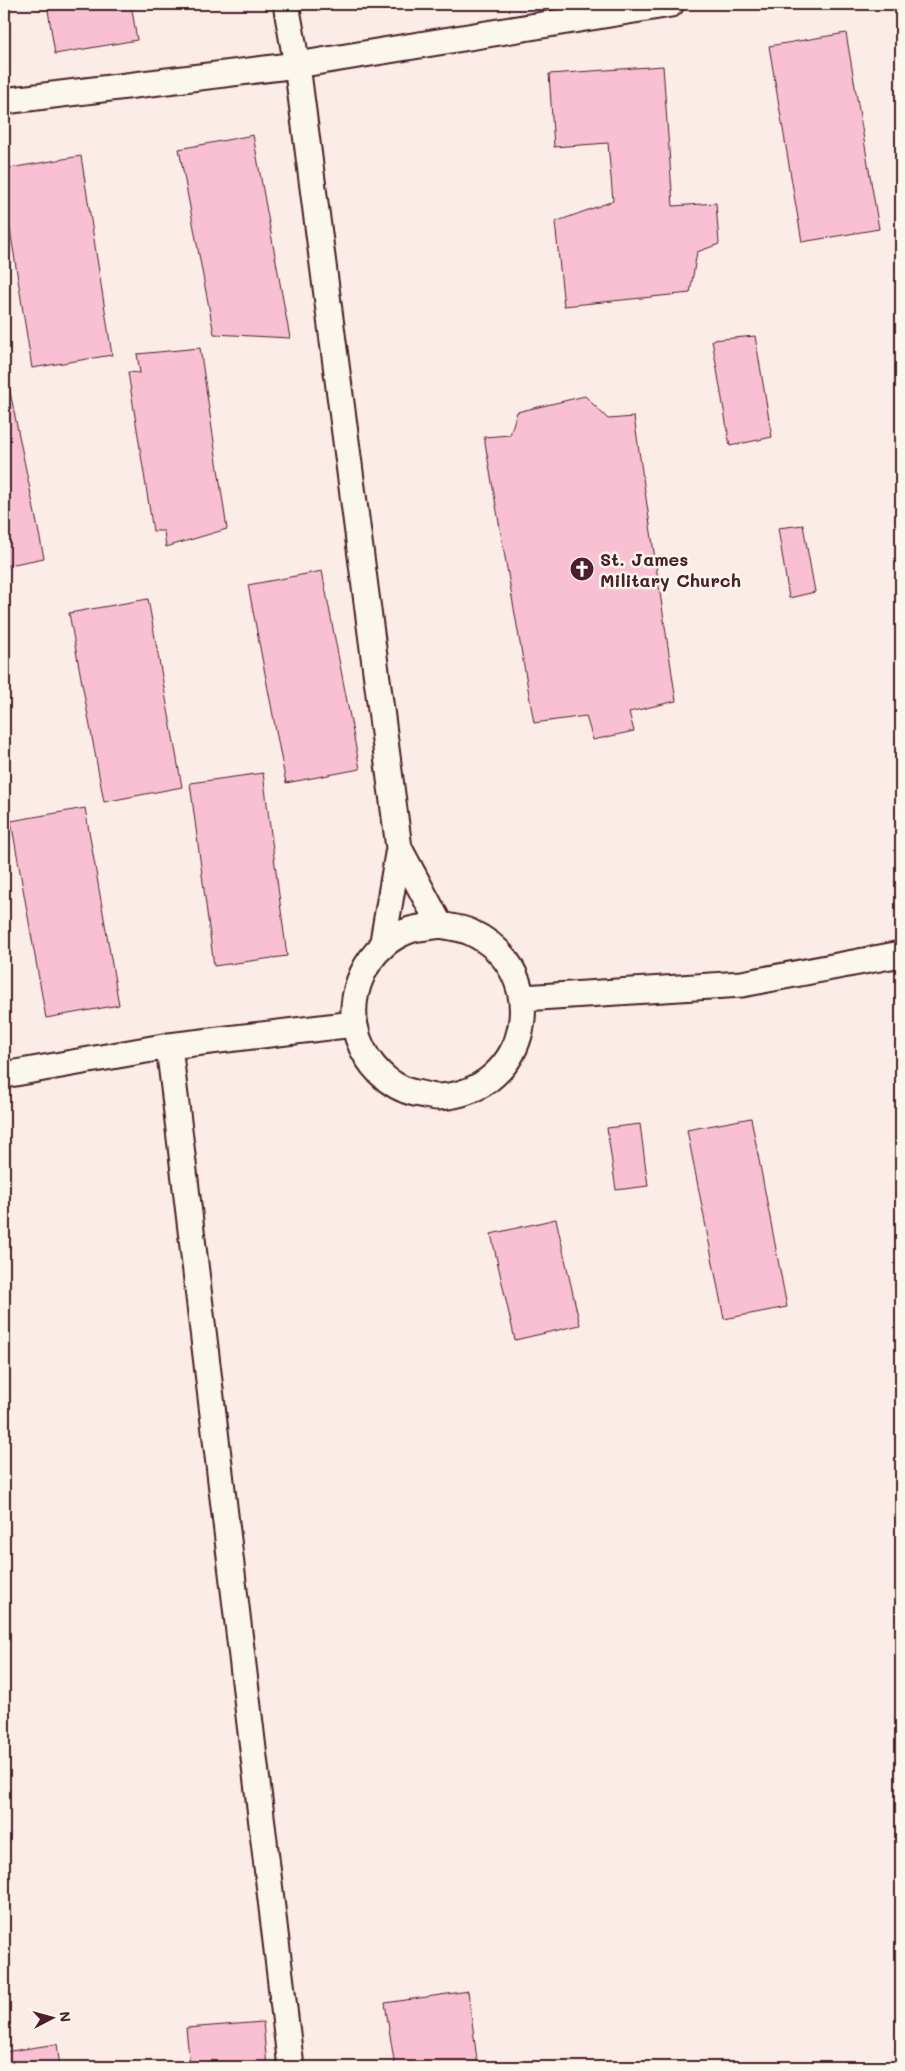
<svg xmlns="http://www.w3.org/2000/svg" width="905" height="2071" viewBox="0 0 905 2071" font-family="Mali,sans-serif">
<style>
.building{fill:#f9c0d3;stroke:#4a1f2b}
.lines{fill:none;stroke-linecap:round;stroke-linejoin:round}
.minor-casing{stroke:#4a1f2b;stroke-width:29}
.minor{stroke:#fbf7ec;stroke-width:25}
.labels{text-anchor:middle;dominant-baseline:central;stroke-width:5;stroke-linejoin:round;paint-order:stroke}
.poi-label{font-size:18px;font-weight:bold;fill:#4a1f2b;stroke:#fbf7ec;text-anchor:start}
</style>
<rect width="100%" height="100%" fill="#fbece7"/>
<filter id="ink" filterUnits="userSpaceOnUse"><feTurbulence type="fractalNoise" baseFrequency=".02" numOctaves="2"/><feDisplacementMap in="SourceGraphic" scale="10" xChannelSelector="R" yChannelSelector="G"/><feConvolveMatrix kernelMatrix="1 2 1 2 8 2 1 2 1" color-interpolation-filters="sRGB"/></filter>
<g filter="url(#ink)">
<path class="building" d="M47 4H131L137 40 55 54Z
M846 33 879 229 802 242 769 46Z
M663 66 673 206 716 203 719 244 697 252 690 293 564 306 555 222 613 201 608 143 554 147 549 74Z
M253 135 290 338 214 334 179 149Z
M81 156 112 355 32 368 4 191V169Z
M755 336 772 437 730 446 712 340Z
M200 348 227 529 166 547 164 531H153L128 372 140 373 137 354Z
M7 377 44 558 4 566V378Z
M585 396 608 419 634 417 676 701 629 712 634 731 593 740 586 716 534 723 484 437 510 435 517 412Z
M803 525 815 592 789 598 778 528Z
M322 571 360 769 286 783 248 585Z
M148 599 182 787 104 802 69 613Z
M263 773 287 956 214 966 190 783Z
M85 808 119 1005 46 1018 11 821Z
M751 1118 787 1307 724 1319 687 1130Z
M640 1124 648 1186 616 1190 607 1128Z
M556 1219 580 1325 515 1340 491 1234Z
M468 1991 478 2067H395L385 2003Z
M263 2022 267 2067H190L186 2028Z
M57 2044 60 2067H4V2052Z"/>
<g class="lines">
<defs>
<path id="minor" d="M286 4 297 65 399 848 382 947
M4 101 297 65 671 4
M399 848 440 925C450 927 461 928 470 932 555 971 531 1093 438 1097 431 1097 423 1094 415 1093 388 1087 367 1064 358 1038 344 995 367 945 410 930 419 927 431 927 440 925
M523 998 742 984 901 954
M169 1046 291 2067
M4 1075 169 1046 354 1024"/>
</defs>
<use href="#minor" class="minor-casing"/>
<use href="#minor" class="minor"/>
</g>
</g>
<defs>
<symbol id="church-disc" viewBox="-11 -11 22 22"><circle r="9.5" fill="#4a1f2b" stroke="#fbf7ec"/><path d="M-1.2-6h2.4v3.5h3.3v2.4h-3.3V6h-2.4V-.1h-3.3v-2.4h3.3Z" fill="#fff"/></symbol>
</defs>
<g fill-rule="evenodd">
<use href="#church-disc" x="568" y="555" width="28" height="28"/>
</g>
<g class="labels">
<g class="poi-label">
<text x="600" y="559">St. James<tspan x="600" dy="21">Military Church</tspan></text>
</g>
</g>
<rect width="905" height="2071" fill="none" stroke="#fbf7ec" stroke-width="20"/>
<rect x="10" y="10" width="885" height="2051" fill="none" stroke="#4a1f2b" stroke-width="2" filter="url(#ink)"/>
<g transform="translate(52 2018) rotate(84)" stroke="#fbf7ec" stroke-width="4" paint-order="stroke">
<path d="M0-4L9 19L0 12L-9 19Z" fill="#4a1f2b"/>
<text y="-8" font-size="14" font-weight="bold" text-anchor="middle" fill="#4a1f2b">N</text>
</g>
</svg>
